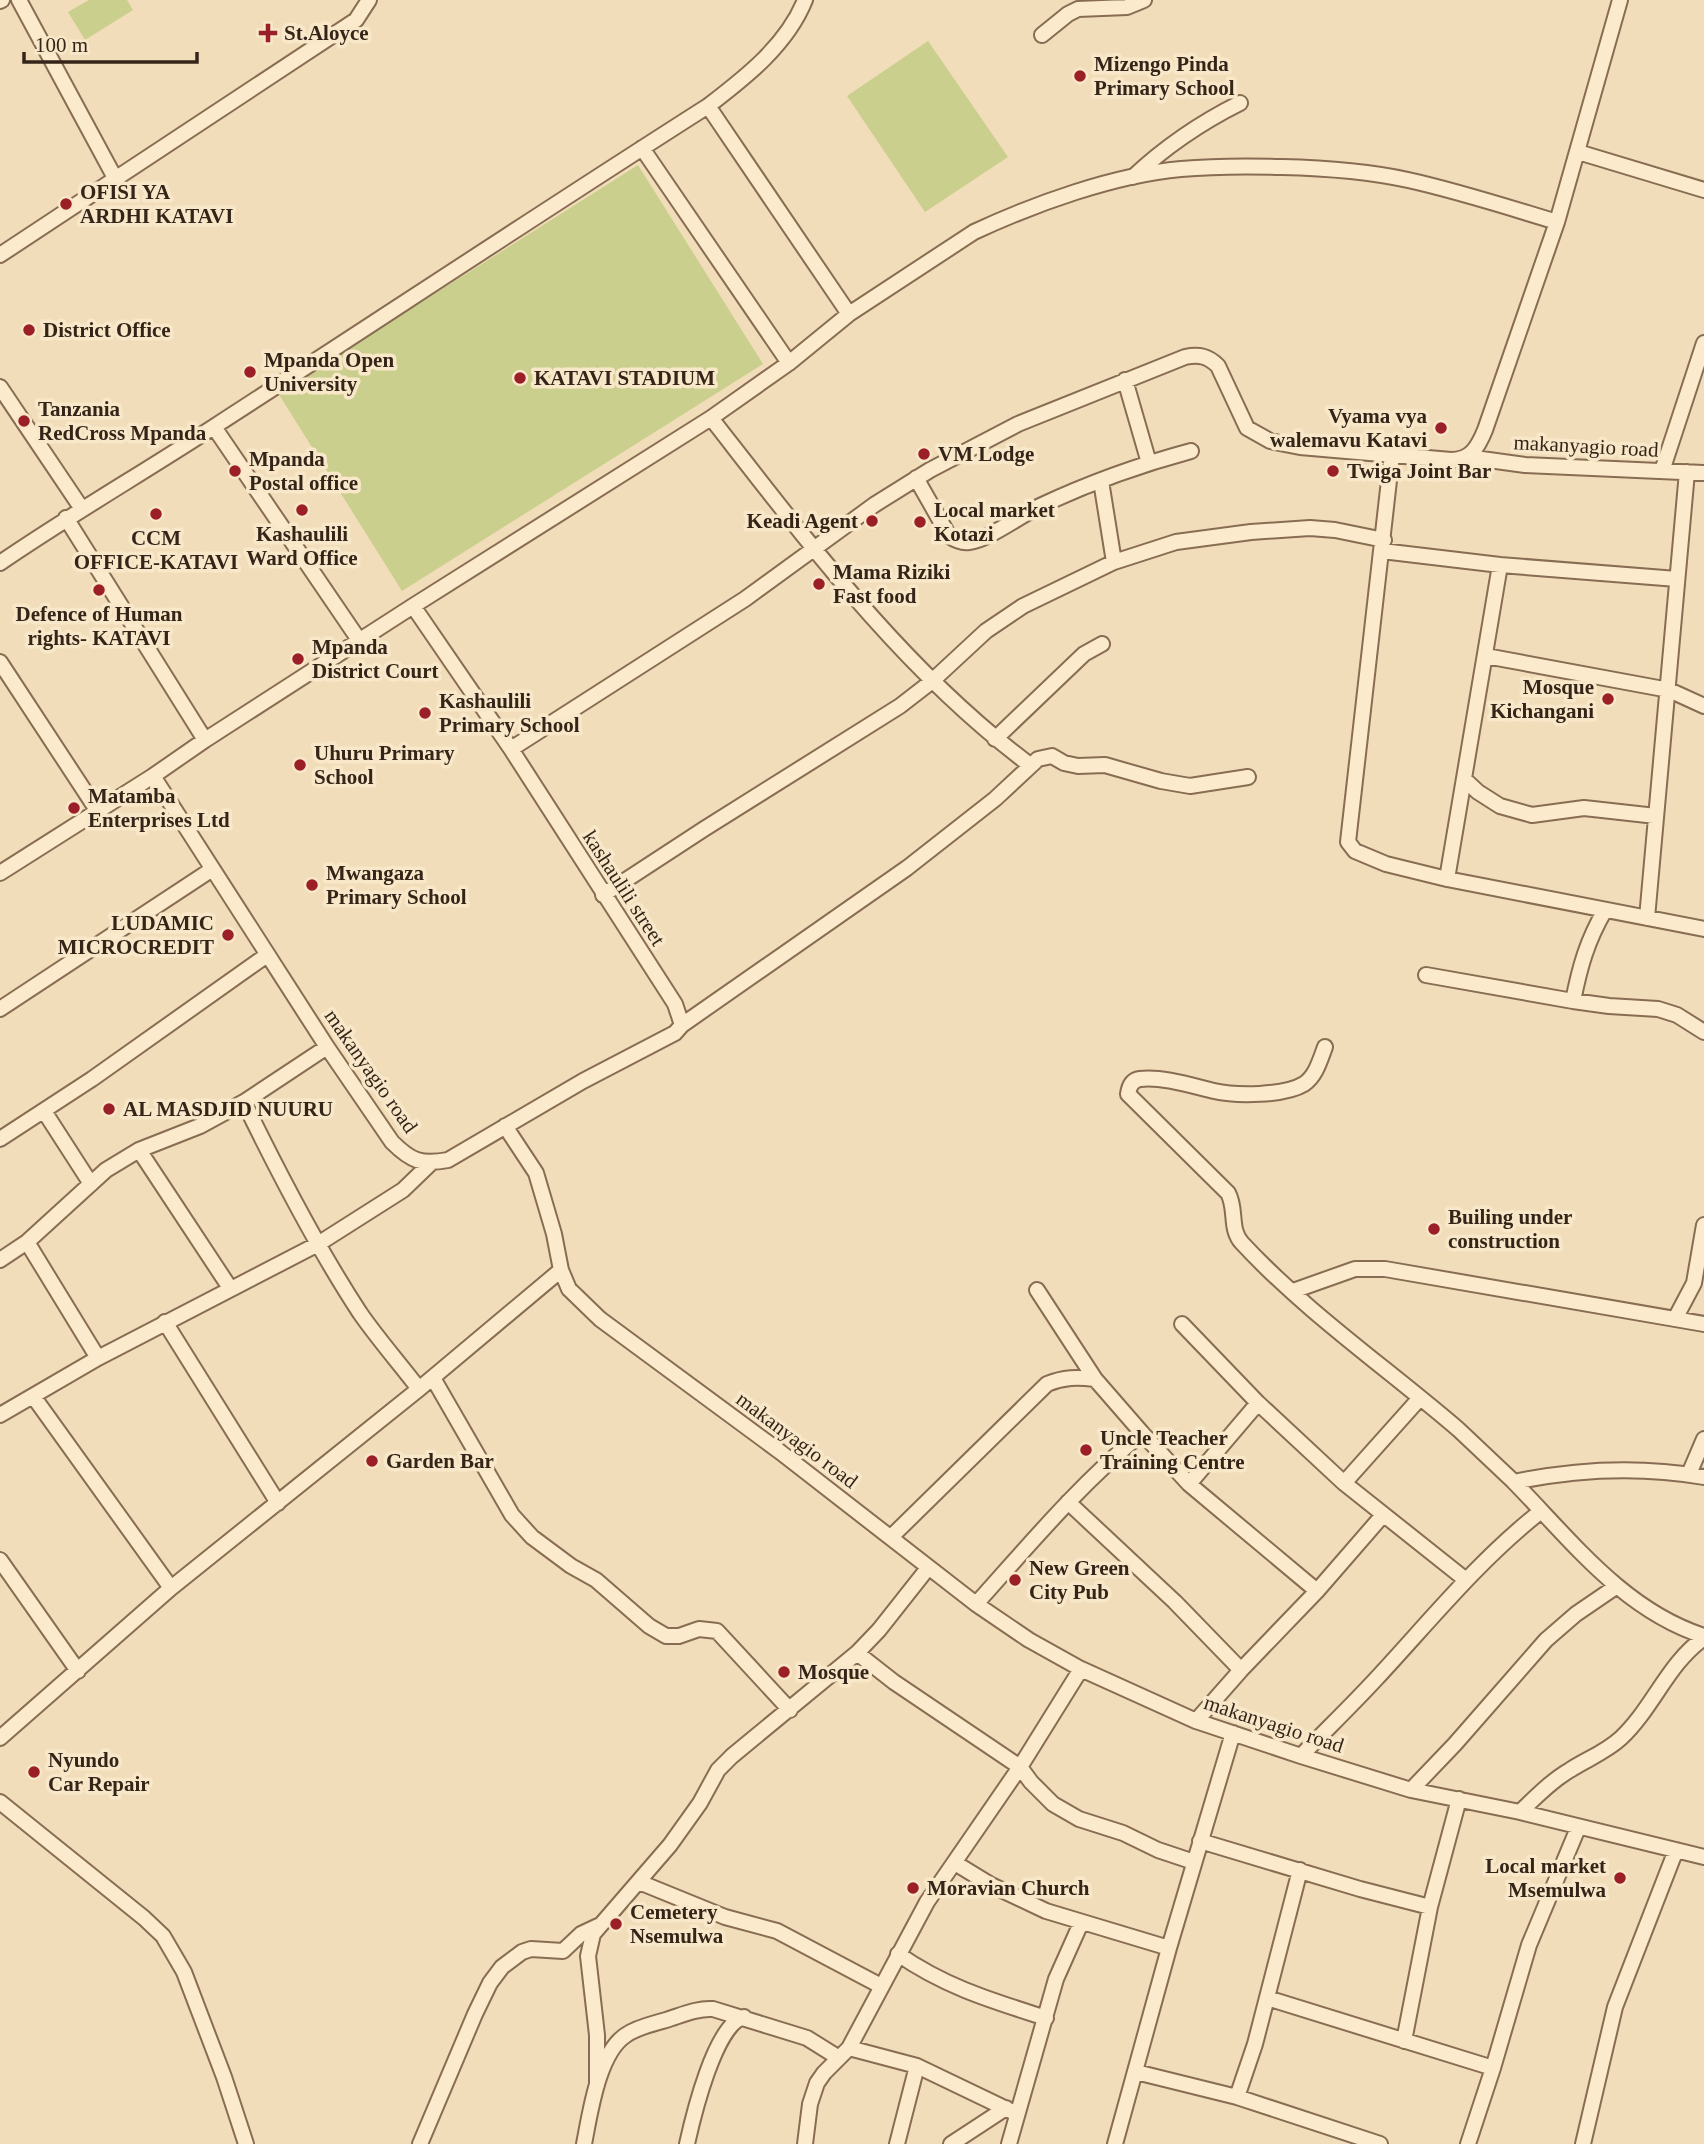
<svg xmlns="http://www.w3.org/2000/svg" width="1704" height="2144" viewBox="0 0 1704 2144" font-family="Georgia,serif">
<style>
.park{fill:#cbcf8d}
.lines{fill:none;stroke-linecap:round;stroke-linejoin:round}
.minor-casing{stroke:#886c53;stroke-width:18}
.minor{stroke:#fbebcc;stroke-width:14}
.poi-dot{fill:#9b1f26;stroke:#f8e8c9;stroke-width:2.5}
.labels{text-anchor:middle;dominant-baseline:central;stroke-width:7;stroke-linejoin:round;paint-order:stroke}
.poi-label{font-size:21px;font-weight:bold;fill:#352519;stroke:#f8e8c9;text-anchor:start}
.street-label{font-size:21px;fill:#352519;stroke:#f8e8c9}
</style>
<rect width="100%" height="100%" fill="#f1ddb9"/>
<path class="park" d="M89 0H127L133 10 85 40 68 12Z
M928 41 1008 157 925 212 847 96Z
M638 165 763 364 402 591 278 393Z"/>
<g class="lines">
<defs>
<path id="minor" d="M19 0 115 178
M0 1 2 0
M1042 35 1068 14 1078 9 1127 7 1144 0
M708 106 849 314
M642 148 789 363
M1578 152 1704 190
M1133 177C1166 146 1200 123 1240 103
M0 255 356 20 369 0
M1125 380 1149 463
M0 387 82 509
M711 418C808 542 903 670 1030 765
M214 427 359 640
M1392 454 1348 842 1355 851 1386 864 1447 879 1704 929
M1467 457 1525 465 1704 473
M1662 471 1704 343
M916 478 949 536C955 540 961 543 969 542 988 540 1021 515 1040 506 1089 483 1139 465 1191 451
M1101 481 1114 562
M66 518 205 740
M1382 551 1500 565 1677 579
M0 563C70 515 143 473 215 426 379 320 543 211 708 106 746 77 787 45 805 0
M1486 656 1669 690 1704 706
M0 662 97 810
M995 739 1084 654 1102 644
M511 749 745 599 874 505 930 470 1018 424 1185 357C1199 354 1208 356 1218 366L1247 428 1270 441 1300 447 1451 460C1471 460 1478 447 1485 430L1557 222 1620 0
M153 776 327 1047 392 1142C411 1161 421 1165 448 1160L583 1081 675 1033 682 1025 675 1004 511 749 413 606
M1464 779 1478 792 1500 806 1532 815 1584 808 1656 816
M0 873 153 776 205 740 413 606 711 418 789 363 849 314 974 232C1034 204 1114 175 1181 169 1214 166 1248 166 1282 167 1324 168 1367 171 1408 180 1458 191 1507 207 1557 222
M1447 879 1500 565
M603 895 704 829 900 706 931 682 986 631 1023 606 1114 562 1176 542 1251 532 1310 528 1335 530 1384 540
M1647 918 1687 472
M1426 975 1573 1001 1609 1006 1658 1009 1677 1015 1704 1032
M1573 1001C1580 966 1587 941 1605 910
M0 1009 211 870
M682 1025 907 868 995 799 1038 759 1052 756 1064 763 1078 766 1105 765 1161 781 1190 786 1248 777
M1325 1047C1320 1060 1316 1076 1304 1084 1284 1096 1236 1096 1214 1091 1193 1086 1161 1076 1140 1079 1132 1080 1129 1087 1128 1094L1228 1193C1237 1209 1229 1229 1242 1243 1307 1313 1387 1368 1459 1430 1477 1447 1495 1464 1513 1481 1571 1540 1623 1610 1704 1636
M244 1102C279 1174 316 1246 360 1313 378 1339 400 1364 419 1389
M44 1111 91 1184
M505 1126 536 1173 554 1234 561 1270 569 1289 600 1319 779 1451 976 1604 1029 1640 1081 1669 1196 1721 1301 1756 1411 1790 1520 1812 1704 1857
M0 1139 92 1079 267 955
M139 1150 230 1288
M27 1242 98 1358
M0 1260 27 1242 106 1170 139 1150 200 1126 244 1102 327 1047
M1037 1290 1095 1379 1142 1433 1189 1484 1317 1591
M1293 1291 1355 1269H1385L1704 1324
M1675 1319 1694 1283 1704 1225
M165 1322 278 1503
M1182 1324 1258 1403 1344 1483 1466 1580
M433 1378 512 1515 532 1537 571 1566 596 1580 649 1626 666 1636H679L699 1629 717 1631 790 1710
M33 1396 171 1588
M0 1415 98 1358 318 1244 403 1190 430 1164
M1689 1474 1704 1439
M1514 1482C1576 1469 1641 1466 1704 1477
M1344 1483 1420 1398
M1189 1484 1258 1403
M1068 1502 1175 1602 1241 1670
M891 1537 1047 1384C1064 1377 1077 1377 1095 1379
M0 1560 78 1671
M976 1604C1029 1545 1080 1484 1142 1433
M857 1653 894 1682 1020 1767 1031 1782 1053 1804 1079 1819 1123 1833 1158 1850 1194 1862
M1196 1721 1241 1670 1317 1591 1383 1515
M0 1738 171 1588 419 1389 561 1270
M1301 1756C1326 1730 1351 1706 1376 1679 1429 1622 1478 1561 1540 1512
M1411 1790 1455 1744 1546 1640 1576 1614 1617 1586
M0 1802 144 1918 163 1936 184 1972 224 2077 246 2144
M1520 1812C1536 1797 1551 1781 1570 1770 1587 1759 1606 1752 1621 1738 1653 1708 1668 1663 1704 1638
M1200 1841 1360 1889 1430 1907
M955 1863 991 1885 1046 1911 1169 1948
M639 1882 725 1917 777 1931 881 1986
M898 1954C945 1987 993 2001 1046 2018
M1267 1998 1493 2068
M1404 2041 1430 1907 1459 1799
M849 2048 917 2066 1017 2114
M1136 2072 1237 2097 1380 2144
M597 2085V2035L588 1956 593 1934 670 1845 700 1803 718 1770 732 1756 857 1653 879 1630 928 1568
M1237 2097 1255 2044 1300 1870
M420 2144 475 2014 490 1983 502 1967 522 1952 531 1949 563 1951 581 1934 598 1926
M584 2144C590 2114 598 2053 626 2035 637 2027 653 2024 666 2020 682 2015 697 2008 713 2009L807 2038 839 2058
M687 2144C693 2117 715 2024 744 2017
M805 2144 810 2104 817 2083 824 2073 849 2048 927 1902 1020 1767 1081 1669
M897 2144 917 2066
M951 2144 1006 2108
M1009 2144 1056 1979 1081 1923
M1115 2144 1169 1948 1233 1733
M1468 2144 1493 2068 1529 1945 1578 1828
M1583 2144 1615 2007 1676 1850"/>
</defs>
<use href="#minor" class="minor-casing"/>
<use href="#minor" class="minor"/>
</g>
<g class="poi-dot">
<path d="M264.5 22.5h7v7h7v7h-7v7h-7v-7h-7v-7h7z"/>
<circle cx="1080" cy="76" r="7"/>
<circle cx="66" cy="204" r="7"/>
<circle cx="29" cy="330" r="7"/>
<circle cx="250" cy="372" r="7"/>
<circle cx="520" cy="378" r="7"/>
<circle cx="24" cy="421" r="7"/>
<circle cx="1441" cy="428" r="7"/>
<circle cx="924" cy="454" r="7"/>
<circle cx="235" cy="471" r="7"/>
<circle cx="1333" cy="471" r="7"/>
<circle cx="302" cy="510" r="7"/>
<circle cx="156" cy="514" r="7"/>
<circle cx="872" cy="521" r="7"/>
<circle cx="920" cy="522" r="7"/>
<circle cx="819" cy="584" r="7"/>
<circle cx="99" cy="590" r="7"/>
<circle cx="298" cy="659" r="7"/>
<circle cx="1608" cy="699" r="7"/>
<circle cx="425" cy="713" r="7"/>
<circle cx="300" cy="765" r="7"/>
<circle cx="74" cy="808" r="7"/>
<circle cx="312" cy="885" r="7"/>
<circle cx="228" cy="935" r="7"/>
<circle cx="109" cy="1109" r="7"/>
<circle cx="1434" cy="1229" r="7"/>
<circle cx="1086" cy="1450" r="7"/>
<circle cx="372" cy="1461" r="7"/>
<circle cx="1015" cy="1580" r="7"/>
<circle cx="784" cy="1672" r="7"/>
<circle cx="34" cy="1772" r="7"/>
<circle cx="1620" cy="1878" r="7"/>
<circle cx="913" cy="1888" r="7"/>
<circle cx="616" cy="1924" r="7"/>
</g>
<g class="labels">
<g class="poi-label">
<text x="284" y="33">St.Aloyce</text>
<text x="1094" y="64">Mizengo Pinda<tspan x="1094" dy="24">Primary School</tspan></text>
<text x="80" y="192">OFISI YA<tspan x="80" dy="24">ARDHI KATAVI</tspan></text>
<text x="43" y="330">District Office</text>
<text x="264" y="360">Mpanda Open<tspan x="264" dy="24">University</tspan></text>
<text x="534" y="378">KATAVI STADIUM</text>
<text x="38" y="409">Tanzania<tspan x="38" dy="24">RedCross Mpanda</tspan></text>
<text x="1427" y="416" text-anchor="end">Vyama vya<tspan x="1427" dy="24">walemavu Katavi</tspan></text>
<text x="938" y="454">VM Lodge</text>
<text x="249" y="459">Mpanda<tspan x="249" dy="24">Postal office</tspan></text>
<text x="1347" y="471">Twiga Joint Bar</text>
<text x="934" y="510">Local market<tspan x="934" dy="24">Kotazi</tspan></text>
<text x="858" y="521" text-anchor="end">Keadi Agent</text>
<text x="302" y="534" text-anchor="middle">Kashaulili<tspan x="302" dy="24">Ward Office</tspan></text>
<text x="156" y="538" text-anchor="middle">CCM<tspan x="156" dy="24">OFFICE-KATAVI</tspan></text>
<text x="833" y="572">Mama Riziki<tspan x="833" dy="24">Fast food</tspan></text>
<text x="99" y="614" text-anchor="middle">Defence of Human<tspan x="99" dy="24">rights- KATAVI</tspan></text>
<text x="312" y="647">Mpanda<tspan x="312" dy="24">District Court</tspan></text>
<text x="1594" y="687" text-anchor="end">Mosque<tspan x="1594" dy="24">Kichangani</tspan></text>
<text x="439" y="701">Kashaulili<tspan x="439" dy="24">Primary School</tspan></text>
<text x="314" y="753">Uhuru Primary<tspan x="314" dy="24">School</tspan></text>
<text x="88" y="796">Matamba<tspan x="88" dy="24">Enterprises Ltd</tspan></text>
<text x="326" y="873">Mwangaza<tspan x="326" dy="24">Primary School</tspan></text>
<text x="214" y="923" text-anchor="end">LUDAMIC<tspan x="214" dy="24">MICROCREDIT</tspan></text>
<text x="123" y="1109">AL MASDJID NUURU</text>
<text x="1448" y="1217">Builing under<tspan x="1448" dy="24">construction</tspan></text>
<text x="1100" y="1438">Uncle Teacher<tspan x="1100" dy="24">Training Centre</tspan></text>
<text x="386" y="1461">Garden Bar</text>
<text x="1029" y="1568">New Green<tspan x="1029" dy="24">City Pub</tspan></text>
<text x="798" y="1672">Mosque</text>
<text x="48" y="1760">Nyundo<tspan x="48" dy="24">Car Repair</tspan></text>
<text x="1606" y="1866" text-anchor="end">Local market<tspan x="1606" dy="24">Msemulwa</tspan></text>
<text x="927" y="1888">Moravian Church</text>
<text x="630" y="1912">Cemetery<tspan x="630" dy="24">Nsemulwa</tspan></text>
</g>
<g class="street-label">
<text transform="translate(1586 446) rotate(3)">makanyagio road</text>
<text transform="translate(624 888) rotate(57)">kashaulili street</text>
<text transform="translate(371 1071) rotate(55)">makanyagio road</text>
<text transform="translate(797 1440) rotate(37)">makanyagio road</text>
<text transform="translate(1274 1724) rotate(18)">makanyagio road</text>
</g>
</g>
<path d="M24 52v10h173v-10" fill="none" stroke="#352519" stroke-width="3.5"/>
<text x="35" y="52" font-size="21" fill="#352519" stroke="#f8e8c9" stroke-width="5" paint-order="stroke">100 m</text>
</svg>
